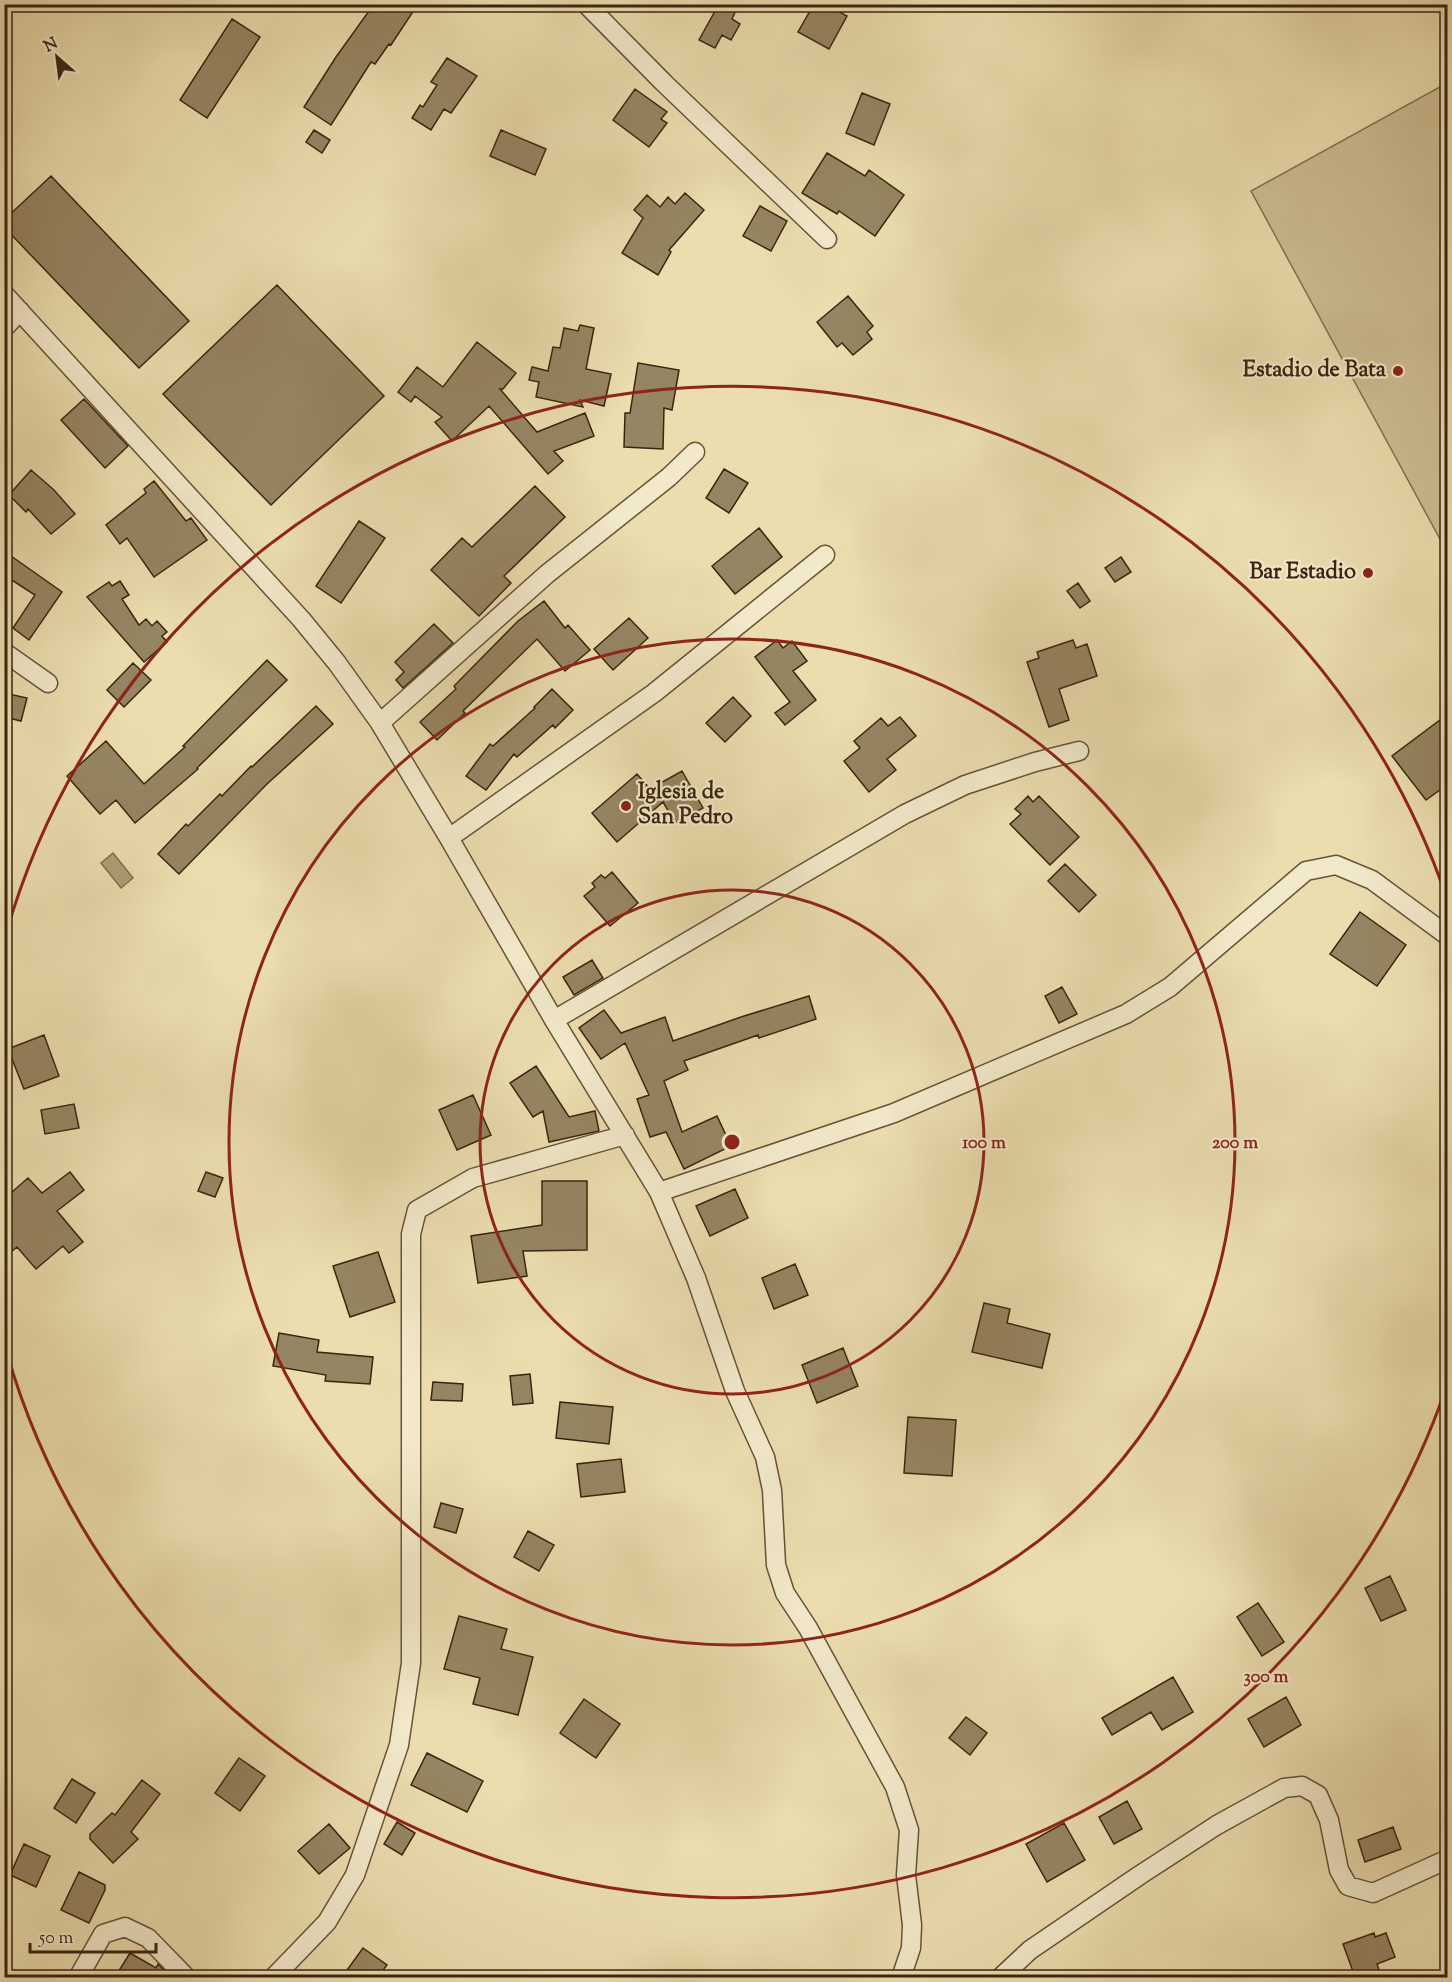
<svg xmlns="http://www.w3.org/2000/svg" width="1452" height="1982" viewBox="0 0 1452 1982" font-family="'Sorts Mill Goudy',serif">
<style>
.green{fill:#cdbe93;stroke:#847252;stroke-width:1.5}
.water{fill:#af9e78;stroke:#806e4e;stroke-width:1.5}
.building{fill:#968562;stroke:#3a2510;stroke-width:1.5}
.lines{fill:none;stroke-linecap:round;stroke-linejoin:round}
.minor-casing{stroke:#665338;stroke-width:21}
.minor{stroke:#f2e9ca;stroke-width:18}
.ring{fill:none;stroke:#8f2418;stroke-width:3}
.poi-dot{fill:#8f2418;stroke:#f2e9ca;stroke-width:2}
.labels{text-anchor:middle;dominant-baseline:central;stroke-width:4.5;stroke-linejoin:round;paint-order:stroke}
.poi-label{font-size:22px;font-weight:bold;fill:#3a2510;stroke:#f2e9ca;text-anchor:end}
.centre{fill:#8f2418;stroke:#f2e9ca;stroke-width:3}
.ring-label{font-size:18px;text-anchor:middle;font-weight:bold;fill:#8f2418;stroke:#f2e9ca;stroke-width:4.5;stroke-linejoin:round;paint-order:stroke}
</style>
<rect width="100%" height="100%" fill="#ebddae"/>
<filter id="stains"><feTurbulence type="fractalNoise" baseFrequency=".00333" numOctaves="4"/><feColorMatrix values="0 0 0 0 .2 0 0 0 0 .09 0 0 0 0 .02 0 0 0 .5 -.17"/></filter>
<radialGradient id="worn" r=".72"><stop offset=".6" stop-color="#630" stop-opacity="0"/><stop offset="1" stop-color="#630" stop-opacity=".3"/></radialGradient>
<path class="green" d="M1447 83V552L1251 191Z"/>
<path class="water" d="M113 853 133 878 121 888 101 863Z"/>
<path class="building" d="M374 4H418L391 45 389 44 375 64 371 62 331 125 304 107 336 57Z
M719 4H726L736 10 732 19 740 24 731 40 722 35 715 48 699 40Z
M814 4H825L847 16 829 49 798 32Z
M232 19 260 37 207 118 180 100Z
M447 58 477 76 451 113 444 109 431 130 412 118 420 105 423 107 437 85 431 82Z
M635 89 667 112 661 119 667 123 649 147 613 120Z
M862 93 890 104 874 145 846 133Z
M314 130 330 140 322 153 306 142Z
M501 130 546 149 535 175 490 156Z
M827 153 865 176 869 170 904 195 875 236 839 211 837 214 802 193Z
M51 176 189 321 139 368 4 227V220Z
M685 193 704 210 669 250 671 252 658 275 622 253 643 218 634 210 647 195 660 207 668 197 675 204Z
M760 206 787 221 771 251 743 236Z
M277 285 384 396 271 505 163 394Z
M848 296 873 326 867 332 872 339 853 355 842 343 837 347 817 322Z
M580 325 594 328 586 369 611 374 604 406 580 400 583 407 536 397 539 382 529 380 532 367 548 371 553 347 560 348 564 328 578 331Z
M477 342 516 373 503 389H500L537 432 585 413 594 436 554 451 563 461 548 474 489 406 452 441 435 422 442 417 415 396 411 402 398 392 417 367 443 387Z
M638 363 679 370 672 410 664 408 663 449 624 447 625 413H630Z
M84 399 128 446 105 468 61 420Z
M724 469 748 483 729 513 706 498Z
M31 470 54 490 75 514 51 534 28 509 26 512 9 495Z
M154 481 186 521 191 518 207 540 154 577 127 538 120 544 106 525 146 493 144 489Z
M535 486 565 517 504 576 511 583 479 616 431 570 462 538 472 547Z
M359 521 385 538 341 603 316 586Z
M759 528 782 557 735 594 712 566Z
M4 551 62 592 29 640 13 628 35 595 4 575Z
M1121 557 1131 572 1115 582 1105 568Z
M120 581 129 595 122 599 139 625 146 619 152 626 157 621 167 632 162 636 167 642 144 662 87 597 109 582 112 586Z
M1078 583 1090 601 1080 608 1067 591Z
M544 601 565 628 568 625 590 650 565 671 537 639 463 711 465 713 437 740 420 722 456 689 454 686 518 621Z
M629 618 648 638 613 670 594 649Z
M434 624 453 643 403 688 396 680 404 672 395 662Z
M777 640 783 648 792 641 807 661 793 671 816 700 785 725 775 713 790 702 755 657Z
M1073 640 1076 648 1087 644 1097 676 1059 689 1069 720 1049 727 1027 662 1039 658 1037 652Z
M267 660 287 680 197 768 198 769 135 823 116 800 100 814 67 776 106 741 144 784 185 747 183 746Z
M133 663 151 680 124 707 107 690Z
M552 689 573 710 555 728 553 725 517 757 514 754 486 790 466 776 490 744 493 746 535 708 534 707Z
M4 693 27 698 21 721 4 717Z
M733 697 751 716 725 742 706 723Z
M316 706 333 724 267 784 179 874 158 854 186 824 188 826 220 794 222 796 251 766 252 767Z
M1448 714V784L1426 800 1392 756Z
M900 717 916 736 887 759 896 770 869 792 844 761 860 748 854 741 881 718 888 726Z
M682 771 703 808 675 823 663 802 617 842 592 813 637 774 650 789Z
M1028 796 1033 802 1039 796 1079 837 1050 865 1010 824 1021 814 1015 809Z
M1065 864 1096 895 1079 912 1048 881Z
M612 872 638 903 610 926 584 896 595 887 592 883 601 875 605 878Z
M1360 912 1406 945 1377 986 1330 954Z
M592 960 603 978 574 995 563 977Z
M1062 987 1077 1014 1059 1023 1045 996Z
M809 996 816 1019 759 1038 758 1035 684 1061 688 1070 664 1081 682 1132 717 1116 731 1146 684 1169 666 1132 650 1137 637 1099 649 1095 625 1043 601 1059 579 1028 604 1010 621 1033 665 1017 673 1041 741 1017Z
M44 1035 59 1076 24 1089 8 1049Z
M536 1066 569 1117 595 1111 599 1131 549 1142 543 1111 533 1117 510 1083Z
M473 1095 491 1135 457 1150 439 1110Z
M74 1104 79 1128 45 1134 41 1110Z
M70 1172 84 1190 57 1211 83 1242 69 1253 63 1246 36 1269 17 1247 4 1258V1199L28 1178 42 1193Z
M206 1172 223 1178 215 1197 198 1191Z
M542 1181H587V1250L523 1251 527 1276 478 1283 471 1236 542 1225Z
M735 1189 748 1218 710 1236 696 1206Z
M378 1252 395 1302 350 1317 333 1266Z
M795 1264 808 1295 774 1309 762 1278Z
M984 1303 1010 1309 1007 1323 1050 1334 1042 1368 972 1352Z
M279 1333 319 1340 317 1352 373 1357 370 1384 325 1381 326 1375 273 1366Z
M843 1348 858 1386 817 1403 802 1365Z
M530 1374 533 1403 513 1405 510 1376Z
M433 1382 463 1384 462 1401 431 1400Z
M560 1402 613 1407 609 1444 556 1438Z
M908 1417 956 1420 952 1476 904 1473Z
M621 1459 625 1492 581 1497 577 1464Z
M441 1503 463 1509 456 1533 434 1527Z
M528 1531 554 1545 539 1571 514 1557Z
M1390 1576 1406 1610 1381 1621 1365 1588Z
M1258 1603 1284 1642 1262 1656 1237 1617Z
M459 1616 507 1629 501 1649 533 1657 518 1715 473 1704 480 1678 444 1669Z
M1173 1677 1193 1712 1162 1730 1151 1712 1112 1735 1102 1718Z
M1286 1697 1301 1725 1264 1747 1248 1719Z
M584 1699 620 1724 596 1758 560 1733Z
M966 1717 987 1733 970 1755 949 1738Z
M427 1753 483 1781 467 1812 411 1785Z
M239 1758 265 1776 240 1811 215 1793Z
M72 1779 95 1793 76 1823 54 1808Z
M142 1780 160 1794 131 1832 138 1839 113 1863 90 1839V1834L112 1813 115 1815Z
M1127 1801 1142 1829 1114 1844 1099 1817Z
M397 1822 415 1833 402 1855 384 1844Z
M1064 1823 1085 1860 1047 1882 1026 1844Z
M329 1824 350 1848 319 1874 298 1851Z
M1393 1827 1401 1849 1365 1862 1358 1840Z
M24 1844 50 1856 36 1887 10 1875Z
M79 1872 105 1885V1890L89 1923 61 1910Z
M1374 1933 1375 1937 1386 1933 1395 1957 1377 1964 1380 1973 1368 1977H1355L1343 1944Z
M363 1948 387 1965 378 1977H342Z
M130 1953 156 1968 158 1964 171 1977H115Z"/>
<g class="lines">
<defs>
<path id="minor" d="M586 4 664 83 827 239
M4 294 301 619 337 663 380 723 449 838 554 1020 659 1192 696 1278 735 1391 765 1457 772 1490 776 1565 785 1593 808 1628 895 1787 909 1830 906 1875 912 1925 911 1948 901 1978
M4 328 20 311
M4 652 48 683
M380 723 547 574 669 477 695 452
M449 838 654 693 825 555
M554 1020 905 814 965 785 1035 762 1079 751
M659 1192 894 1113 1126 1014 1170 987 1306 871 1336 865 1372 880 1448 936
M78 1978 103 1934 125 1927 148 1938 187 1978
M273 1978 327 1922 355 1875 399 1745 411 1663V1234L417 1210 473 1178 625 1135
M1000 1978 1030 1950 1140 1875 1217 1825 1284 1788 1302 1786 1318 1795 1329 1820 1339 1870 1348 1886 1373 1893 1448 1859"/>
</defs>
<use href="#minor" class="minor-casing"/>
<use href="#minor" class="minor"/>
</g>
<g class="ring">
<circle cx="732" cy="1142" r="252"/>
<circle cx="732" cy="1142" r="503"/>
<path d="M1446 1388A755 755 0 0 1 6 1350M6 934A755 755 0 0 1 1446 896"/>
</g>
<g class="poi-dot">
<circle cx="1398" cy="371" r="6"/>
<circle cx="1368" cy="573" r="6"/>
<circle cx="626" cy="806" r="6"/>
</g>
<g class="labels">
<g class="poi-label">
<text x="1386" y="371">Estadio de Bata</text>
<text x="1356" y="573">Bar Estadio</text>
<text x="638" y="793" text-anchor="start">Iglesia de<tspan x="638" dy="25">San Pedro</tspan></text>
</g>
</g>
<circle cx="732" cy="1142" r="9" class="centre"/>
<g class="ring-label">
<text x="984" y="1148">100 m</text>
<text x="1235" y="1148">200 m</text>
<text x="1266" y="1682">300 m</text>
</g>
<rect width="1452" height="1982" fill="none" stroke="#ebddae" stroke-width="24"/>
<rect x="6" y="6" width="1440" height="1970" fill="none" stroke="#3a2510" stroke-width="3"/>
<rect x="12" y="12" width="1428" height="1958" fill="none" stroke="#3a2510" stroke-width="1.5"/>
<g transform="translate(57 57) rotate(332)" stroke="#f2e9ca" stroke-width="4.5" paint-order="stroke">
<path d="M0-4.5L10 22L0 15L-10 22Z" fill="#3a2510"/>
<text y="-9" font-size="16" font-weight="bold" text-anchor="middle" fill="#3a2510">N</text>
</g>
<path d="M30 1943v9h126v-9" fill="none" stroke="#3a2510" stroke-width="3"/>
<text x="39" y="1943" font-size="18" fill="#3a2510" stroke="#f2e9ca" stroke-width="4.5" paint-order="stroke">50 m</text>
<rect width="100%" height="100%" filter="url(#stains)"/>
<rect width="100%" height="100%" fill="url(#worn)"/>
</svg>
